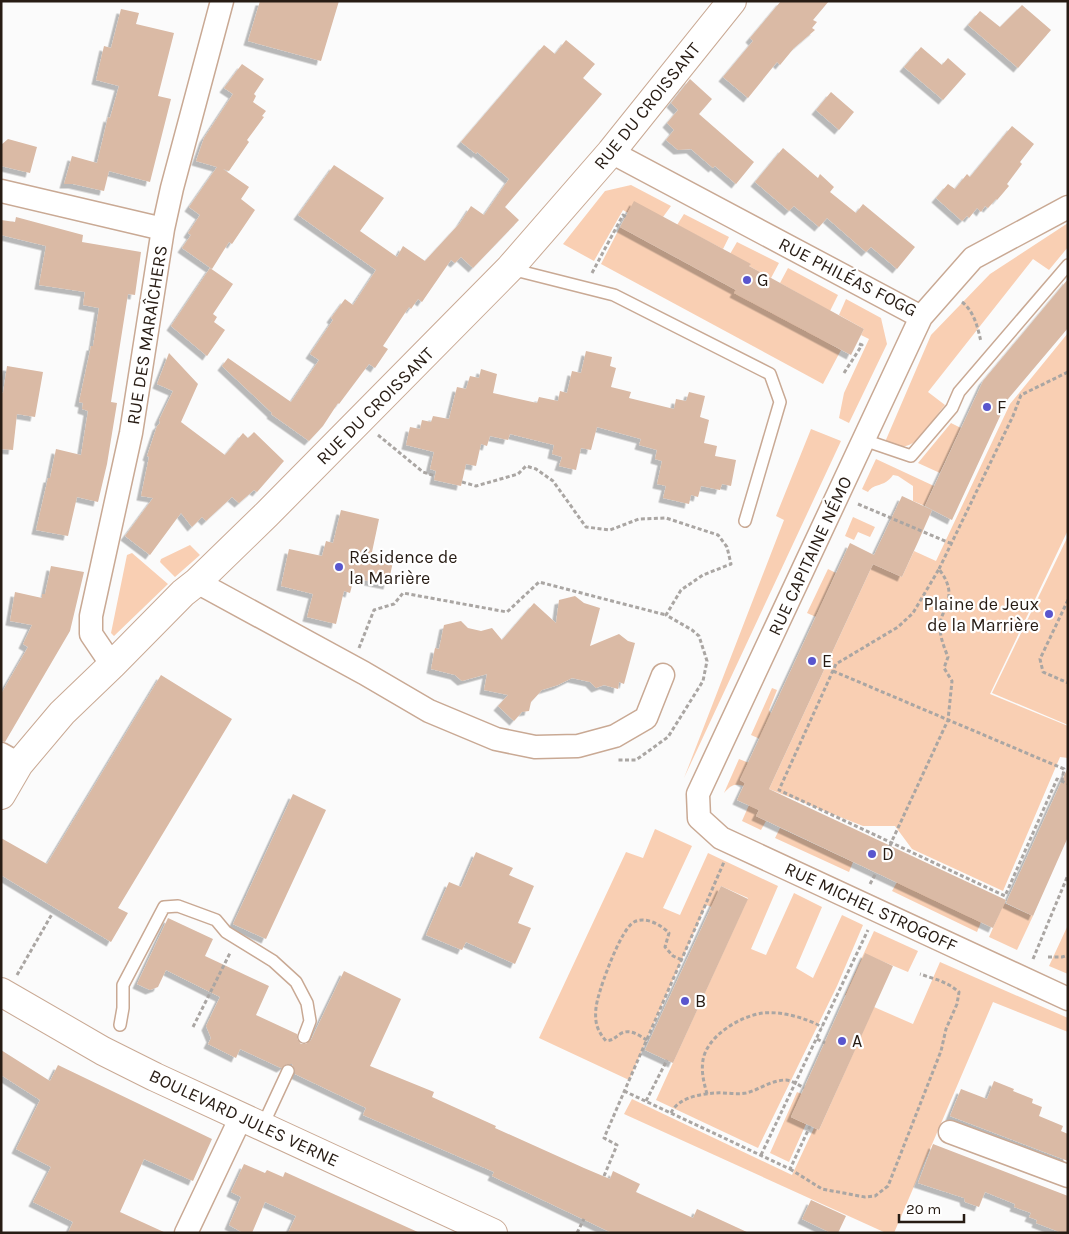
<svg xmlns="http://www.w3.org/2000/svg" width="1069" height="1234" viewBox="0 0 1069 1234" font-family="Karla,sans-serif">
<style>
.green{fill:#f9cfb3}
.building{fill:#dabaa5;filter:url(#shadow)}
.lines{fill:none;stroke-linecap:round;stroke-linejoin:round}
.lane-casing{stroke:#c9a994;stroke-width:14}
.street-casing{stroke:#c9a994;stroke-width:25}
.secondary-casing{stroke:#c9a994;stroke-width:30}
.primary-casing{stroke:#c9a994;stroke-width:30}
.path{stroke:#aaa6a3;stroke-width:3;stroke-dasharray:4 2.5;stroke-linecap:butt}
.lane{stroke:#fff;stroke-width:11}
.street{stroke:#fff;stroke-width:22}
.secondary{stroke:#fff;stroke-width:28}
.primary{stroke:#fff;stroke-width:28}
.poi-dot{fill:#5956ce;stroke:#fff;stroke-width:2}
.labels{text-anchor:middle;dominant-baseline:central;stroke-width:4.5;stroke-linejoin:round;paint-order:stroke}
.street-label{font-size:18px;fill:#271c14;stroke:#fff}
.poi-label{font-size:18px;fill:#271c14;stroke:#fff;text-anchor:start}
</style>
<defs>
<filter id="shadow"><feDropShadow dx="-4.5" dy="4.5" stdDeviation="0" flood-color="#0004"/></filter>
</defs>
<rect width="100%" height="100%" fill="#fbfbfb"/>
<path class="green" d="M631 185 671 206 663 217 628 213 623 210 594 261 563 244 605 191Z
M684 214 729 237 723 249 677 225Z
M1068 223V247L1049 270 1033 259 928 392 945 405C936 415 923 438 911 444 903 449 893 445 885 442L931 335 990 274Z
M620 227 736 290 841 350 823 384 601 264Z
M737 242 779 263 771 278 749 266 750 264 730 254Z
M788 268 838 295 830 311 780 283Z
M846 299 881 318 887 344 849 423 839 418 844 393 869 339 861 335 864 329 839 315Z
M1068 333V530L990 694 1068 726V758L1060 757 1003 891 912 849 895 826H863L769 789 873 564 902 577 914 551 936 561 1010 404Z
M951 423 961 428 940 473 918 463Z
M811 429 841 441 684 778 784 520 776 516Z
M876 459 934 486 925 506 913 501V486L898 476 893 475C884 488 875 482 868 492L862 489Z
M853 517 875 527 870 537 858 532 854 540 845 536Z
M1068 536V725L992 693Z
M190 545 200 555 175 577 160 562 161 559Z
M132 553 168 584 114 636 111 633 127 555Z
M828 569 836 573 816 617 807 613Z
M772 688 777 690 769 710 771 714 760 739 751 735Z
M739 759 749 763 740 780 745 783 744 786C734 783 731 785 724 793Z
M749 805 759 810 756 816 766 821 761 830 742 821Z
M780 828 853 862 849 872 775 838Z
M655 829 692 846 663 908 680 915 708 853 778 886 751 949 766 955 794 893 822 907 796 968 813 978 842 915 863 925 837 986 758 1148 656 1100 748 898 721 886 712 907 706 905 629 1080 539 1038 626 852 643 858Z
M897 882 981 922 977 932 892 891Z
M1004 903 1033 916 1017 950 989 937Z
M1068 925V974L1049 966Z
M874 931 918 951 908 972 865 954 846 996 845 995Z
M940 962 1068 1018V1032L993 1002 894 1233H886L624 1114 632 1099 792 1175 814 1128 819 1130 874 1007 913 1024Z
M797 1092 802 1094 791 1117 806 1124 789 1162 770 1153Z"/>
<path class="building" d="M260 1H339L321 61 248 41Z
M781 1H829L813 20 817 22 812 28 815 30 794 48 780 65 777 62 748 98 723 77 753 41 750 38Z
M1022 5 1051 30 1018 68 968 25 980 11 1000 27Z
M121 9 139 13 136 24 174 33 158 96 171 99 150 182 109 171 104 191 73 184H64L72 156 97 163 108 117 110 118 119 86 96 80 104 46 111 48Z
M566 40 595 64 583 78 602 94 505 207 519 220 473 268 461 257 455 263 451 260 422 302 418 299 411 309 409 307 383 346 388 349 375 368 369 364 339 404 338 403 323 426 309 441 271 414 272 413 222 366 228 358 291 402 319 360 310 354 333 320 331 318 345 299 353 305 376 270 298 215 334 165 384 198 360 231 397 257 403 246 425 261 460 223 471 206 484 215 509 179 477 152 476 154 461 142 544 45 555 54Z
M921 47 942 65 948 58 966 74 943 100 904 67Z
M242 64 264 79 254 94 256 96 253 102 266 111 262 116 264 117 247 140 249 142 229 171 223 169 249 187 241 199 255 210 232 244 229 242 212 269 182 248 191 235 188 233 200 215 189 207 217 167 196 161 204 138 233 94 224 88Z
M690 79 712 99 699 114 754 162 736 184 715 166 713 168 691 149 678 150 666 140 674 130 667 123 678 110 671 103Z
M831 92 854 112 839 130 816 110Z
M1012 126 1034 144 1020 162 1022 164 1007 184 1009 186 997 200 996 199 988 208 985 206 981 212 977 208 969 218 967 216 962 221 936 198 948 184 955 189 967 174 970 177Z
M8 139 37 147 30 173 1 166V145Z
M783 148 818 178 820 174 834 187 830 192 856 213 863 204 915 247 897 269 871 247 866 252 827 218 819 227 794 206 789 211 755 182Z
M634 201 751 264 749 266 864 329 851 355 734 293 736 290 620 227Z
M16 217 83 235 82 242 141 252 135 295 128 294 111 402 117 403 107 464 98 502 77 497 68 536 36 530 48 478H50L56 449 81 455 88 411 82 409 83 403 79 402 91 346H93L99 308 83 305 85 292 39 285 46 246 1 235V220L15 222Z
M210 268 233 284 213 314 217 317 214 322 225 330 207 356 171 326Z
M1068 279V328L1008 399 952 520 925 506 983 381Z
M586 351 612 357 610 366 616 368 611 387 631 392 629 398 674 409 676 399 686 401 689 392 705 396 700 417 709 420 704 443 717 446 715 456 736 460 731 486 722 484 720 490 701 486 698 497 691 495 689 504 663 498 666 486 657 484 662 461 655 459 657 450 639 445 641 439 597 427 591 450 581 448 576 470 559 466 562 457 552 454 554 445 510 434 508 440 490 436 487 446 481 444 476 466 466 464 461 486 434 480 436 471 430 469 434 452 406 445 410 427 420 429 422 420 431 422 433 416 449 419 457 387 466 389 470 376 479 378 481 369 497 374 493 393 537 403 539 397 558 401 560 391 567 393 572 371 581 373Z
M169 353 198 384 181 422 225 455 243 433 248 438 254 432 284 461 257 492 254 490 239 503 232 497 206 521 202 517 192 527 181 513 150 555 125 536 153 498 141 496 149 457 147 456 157 426 160 423 159 420 173 391 157 384Z
M7 366 43 372 35 417 17 414 13 450 1 449V392L3 393Z
M902 496 932 510 918 542 902 577 873 564 769 789 1006 900 993 928 756 816 759 810 737 800 745 783 740 780 850 543 874 555Z
M341 510 379 519 372 552 394 557 388 585 354 578 350 593 344 591 336 624 307 617 313 594 281 586 289 549 322 556 326 541 333 543Z
M51 566 84 572 70 631 5 742 1 741V694L28 647 23 644 32 625 10 621 15 592 42 598V594H45Z
M575 596 584 603 600 608 590 646 619 634 628 641 635 643 624 684 619 682 618 689 604 685 596 688 590 682 572 678 558 685 542 690 531 702 529 711 522 712 514 721 498 706 508 695 484 690 487 674 462 681 455 675 431 669 435 648 439 649 444 625 461 621 468 628 481 631 492 628 502 640 534 603 556 623 559 600Z
M161 675 232 719 118 908 128 913 111 942 1 875V838L47 864Z
M1068 767V837L1033 916 1006 903Z
M293 794 326 810 266 939 233 924Z
M476 852 513 868 509 875 534 886 518 923 531 928 515 964 466 942 462 950 426 935 449 882 461 887Z
M721 886 748 899 673 1063 645 1050Z
M168 918 213 939 205 956 269 986 256 1015 297 1034V1039L301 1044H306L311 1040 344 971 401 999 370 1066 434 1092 432 1097 496 1126 495 1128 584 1168 610 1179 613 1171 640 1184 636 1192 693 1218 697 1209 749 1233H612L492 1176 494 1172 363 1115 366 1108 295 1074V1070L292 1064H287L281 1068 240 1049 236 1058 208 1044 211 1038 206 1026 220 997 166 970 158 987 150 990 137 984Z
M865 953 893 966 819 1130 791 1117Z
M1 1050 50 1081 58 1065 212 1139 193 1181 144 1159 120 1212 166 1233H68L73 1222 33 1202 51 1167 16 1149 40 1100 1 1075Z
M994 1081 1014 1089 1013 1091 1033 1099 1032 1103 1042 1107 1039 1116 1063 1126 1061 1131 1068 1134V1161L950 1116 961 1089 987 1099Z
M933 1144 1068 1196V1233H1062L1036 1223 1037 1220 1029 1217 1031 1213 1014 1207 1015 1204 985 1192 979 1207 965 1202 964 1198 918 1183Z
M244 1164 265 1173 267 1170 283 1177 285 1172 420 1233H288L296 1216 265 1202 252 1233H243L229 1225 241 1197 231 1192Z
M811 1200 846 1216 838 1233H831L802 1219Z"/>
<g class="lines">
<defs>
<path id="lane" d="M511 269 614 295 770 374 780 402 745 521
M864 440 911 456 952 408 959 392 1068 265
M120 1025 123 1008V985L164 907 178 906 216 920 226 932 273 961 296 982 307 1003 310 1021 304 1037
M262 1127 288 1071"/>
<path id="street" d="M611 152 921 317 973 258 1068 207
M1 191 163 229
M921 317 698 794 699 818 721 838 1068 999
M197 582 364 673 429 711 496 739 535 747 578 746 615 736 646 718 663 675
M112 665 91 634V616L131 433 163 229 172 188 222 1
M1 754 19 764
M950 1132 1068 1176
M186 1233 241 1117"/>
<path id="secondary" d="M1 795 19 764 62 713 112 665 183 593 197 582 267 514 510 268 611 152 732 1"/>
<path id="primary" d="M1 992 103 1051 155 1077 493 1233"/>
</defs>
<use href="#lane" class="lane-casing"/>
<use href="#street" class="street-casing"/>
<use href="#secondary" class="secondary-casing"/>
<use href="#primary" class="primary-casing"/>
<path class="path" d="M592 273 623 215 626 217
M962 302C974 311 978 328 981 342
M844 373 862 345 857 343
M378 435 423 472 435 476
M462 482 476 486 518 474 526 466 536 469 553 481 586 527 610 530 639 519 666 518 718 535 727 547 731 564 703 575 681 590 666 615 692 630 699 636 707 661 703 681 668 737 636 760H616
M858 504 952 544
M939 569 1013 416 1021 395 1068 372
M1068 600 1040 659 1043 672 1068 683
M359 648 374 610 394 604 403 593 507 612 539 582 666 615
M833 671 1064 769 1062 781
M890 846 891 843 948 720 952 681 944 668 948 657C944 647 940 637 940 627 940 618 944 612 947 605 952 590 947 580 939 569L913 613 898 627 836 664 779 790 1005 896 1057 779 1068 784
M870 884 876 873
M1048 957H1062L1068 955
M1033 959 1068 875
M17 975 52 914
M193 1027 230 953
M817 1039 825 1043
M647 1040C638 1035 630 1028 620 1034 614 1038 614 1040 606 1041 601 1035 597 1029 596 1021 595 1013 596 1005 598 998 602 982 621 929 634 922 646 916 661 925 669 933L665 947 673 956 682 960
M624 1091 790 1169 810 1126
M707 1094C704 1083 701 1072 703 1060 707 1036 740 1016 763 1013 782 1011 806 1018 822 1027
M646 1101 667 1060
M671 1113C678 1098 699 1094 715 1093 725 1092 735 1095 746 1093 759 1090 771 1080 786 1080 793 1081 799 1085 804 1088
M761 1155 868 930
M790 1169 822 1189 865 1197 875 1196 888 1186 941 1051 946 1029 957 1004 959 992 951 986 941 981 920 974
M604 1176 617 1145 604 1138 724 862
M577 1233 584 1219"/>
<use href="#lane" class="lane"/>
<use href="#street" class="street"/>
<use href="#secondary" class="secondary"/>
<use href="#primary" class="primary"/>
</g>
<g class="poi-dot">
<circle cx="747" cy="280" r="5"/>
<circle cx="987" cy="407" r="5"/>
<circle cx="339" cy="567" r="5"/>
<circle cx="1049" cy="614" r="5"/>
<circle cx="812" cy="661" r="5"/>
<circle cx="872" cy="854" r="5"/>
<circle cx="685" cy="1001" r="5"/>
<circle cx="842" cy="1041" r="5"/>
</g>
<g class="labels">
<g class="street-label">
<text transform="translate(647 106) rotate(-51)">RUE DU CROISSANT</text>
<text transform="translate(848 277) rotate(27)">RUE PHILÉAS FOGG</text>
<text transform="translate(147 335) rotate(-81)">RUE DES MARAÎCHERS</text>
<text transform="translate(375 406) rotate(-45)">RUE DU CROISSANT</text>
<text transform="translate(810 556) rotate(-65)">RUE CAPITAINE NÉMO</text>
<text transform="translate(871 907) rotate(25)">RUE MICHEL STROGOFF</text>
<text transform="translate(244 1118) rotate(25)">BOULEVARD JULES VERNE</text>
</g>
<g class="poi-label">
<text x="757" y="280">G</text>
<text x="997" y="407">F</text>
<text x="349" y="557">Résidence de<tspan x="349" dy="21">la Marière</tspan></text>
<text x="1039" y="604" text-anchor="end">Plaine de Jeux<tspan x="1039" dy="21">de la Marrière</tspan></text>
<text x="822" y="661">E</text>
<text x="882" y="854">D</text>
<text x="695" y="1001">B</text>
<text x="852" y="1041">A</text>
</g>
</g>
<rect width="1069" height="1234" fill="none" stroke="#271c14" stroke-width="5"/>
<path d="M899 1214v8h65v-8" fill="none" stroke="#271c14" stroke-width="2.5"/>
<text x="906" y="1214" font-size="15" fill="#271c14" stroke="#ffffff" stroke-width="4" paint-order="stroke">20 m</text>
</svg>
